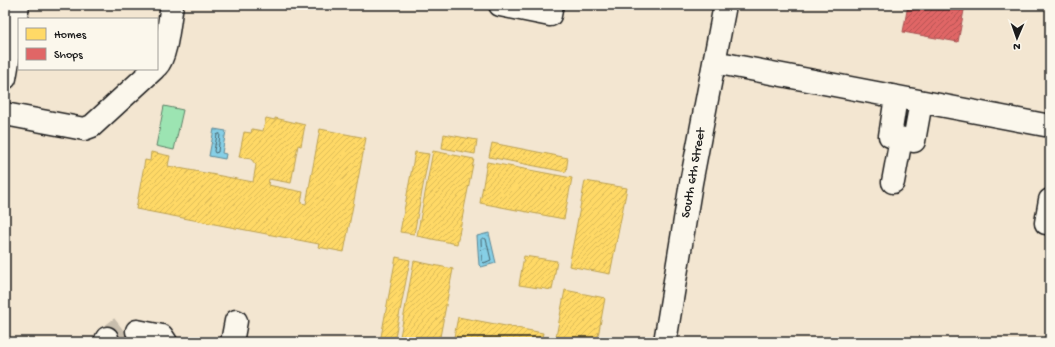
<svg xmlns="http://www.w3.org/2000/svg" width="1055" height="347" viewBox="0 0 1055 347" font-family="'Gochi Hand',sans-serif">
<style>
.park{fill:#9ce4b2;stroke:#5c8067}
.water{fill:url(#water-ripples);stroke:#5c8795}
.homes{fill:url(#homes-hatch);stroke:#bba050}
.shops{fill:url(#shops-hatch);stroke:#a55050}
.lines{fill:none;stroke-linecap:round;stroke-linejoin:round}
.shore{stroke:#46646d;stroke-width:1}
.minor-tunnel{stroke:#c8bead;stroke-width:22;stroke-dasharray:22 11;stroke-linecap:butt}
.minor-casing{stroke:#1c1c1c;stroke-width:25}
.minor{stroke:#fbf7ec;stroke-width:22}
.labels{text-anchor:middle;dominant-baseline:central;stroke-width:4;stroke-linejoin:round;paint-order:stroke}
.street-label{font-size:13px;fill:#1c1c1c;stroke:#fbf7ec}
</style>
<defs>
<pattern id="water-ripples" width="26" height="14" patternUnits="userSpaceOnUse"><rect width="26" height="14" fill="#86cfe6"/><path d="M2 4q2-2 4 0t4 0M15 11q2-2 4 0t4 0" fill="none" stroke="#73b1c5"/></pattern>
<pattern id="homes-hatch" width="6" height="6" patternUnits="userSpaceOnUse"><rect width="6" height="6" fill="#ffd966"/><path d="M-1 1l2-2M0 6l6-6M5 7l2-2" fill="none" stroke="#daba58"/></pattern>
<pattern id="shops-hatch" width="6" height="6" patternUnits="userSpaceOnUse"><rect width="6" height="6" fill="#e06666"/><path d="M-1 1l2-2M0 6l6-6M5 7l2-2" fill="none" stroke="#b55353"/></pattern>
</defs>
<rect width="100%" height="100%" fill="#f3e6d1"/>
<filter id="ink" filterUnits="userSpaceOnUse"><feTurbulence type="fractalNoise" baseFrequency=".025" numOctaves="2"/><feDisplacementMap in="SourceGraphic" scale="8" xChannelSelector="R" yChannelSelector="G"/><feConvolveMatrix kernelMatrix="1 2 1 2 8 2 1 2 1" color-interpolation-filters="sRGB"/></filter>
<g filter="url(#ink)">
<path class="park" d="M164 106 183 110 174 150 156 146Z"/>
<path class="water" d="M214 129 226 131 222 153 226 154 225 159 209 156Z
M489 233 496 263 481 267 479 265 477 236Z"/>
<path class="homes" d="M266 118 275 120V118L305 125 301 146 298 145 291 183 269 179 268 185 303 192 301 203 306 204 320 129 366 138 344 252 318 247 319 244 136 209 145 160 150 161 151 152 170 156 168 166 253 182 256 165 251 159 239 157 244 132 251 133 252 129 263 131Z
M444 134 477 140 475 154 442 148Z
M492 143 568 158 566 172 489 157Z
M433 151 474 159 457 244 417 236Z
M415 152 429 154 414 234 400 232Z
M487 162 572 178 564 219 480 203Z
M585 181 627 188 610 274 569 266Z
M524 256 557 261 552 290 519 285Z
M396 257 410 260 394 342H380Z
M414 261 453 269 439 342H399Z
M565 290 605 298 597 342H555Z
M458 317 543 333 541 342H453Z"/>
<path class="shops" d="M908 5H965L958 42 903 32Z"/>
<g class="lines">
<path class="shore" d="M220 134 218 152 215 153 214 151 217 135Z
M483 238 486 239 491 260 484 263 482 261 481 240Z"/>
<path class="minor-tunnel" d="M107 338 121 327"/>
<defs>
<path id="minor" d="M500 5 550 15 552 5
M714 62 1050 126
M157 66C167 56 169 20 172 5
M5 78 18 5
M896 97 890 136 914 141 921 102
M5 114 84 129 92 126 154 69
M893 182 901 139
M1046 223 1050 200
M137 331 162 336 166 342
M105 342 107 338
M232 342 236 321
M665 342 691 183 725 5"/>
</defs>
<use href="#minor" class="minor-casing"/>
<use href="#minor" class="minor"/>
</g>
</g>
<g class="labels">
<g class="street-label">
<text transform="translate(694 173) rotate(-80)">South 6th Street</text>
</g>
</g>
<rect width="1055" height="347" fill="none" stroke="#fbf7ec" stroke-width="20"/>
<rect x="10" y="10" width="1035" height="327" fill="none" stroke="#1c1c1c" stroke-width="1.5" filter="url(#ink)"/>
<rect x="18" y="18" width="140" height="52" fill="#fbf7ec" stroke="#a29f99"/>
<rect x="26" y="28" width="20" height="12" fill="#ffd966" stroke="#a29f99"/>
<text x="54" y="38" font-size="12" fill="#1c1c1c">Homes</text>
<rect x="26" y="48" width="20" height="12" fill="#e06666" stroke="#a29f99"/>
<text x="54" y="58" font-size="12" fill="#1c1c1c">Shops</text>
<g transform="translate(1017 38) rotate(182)" stroke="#fbf7ec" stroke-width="3" paint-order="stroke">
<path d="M0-3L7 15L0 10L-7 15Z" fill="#1c1c1c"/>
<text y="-6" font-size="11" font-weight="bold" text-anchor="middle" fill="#1c1c1c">N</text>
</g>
</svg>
